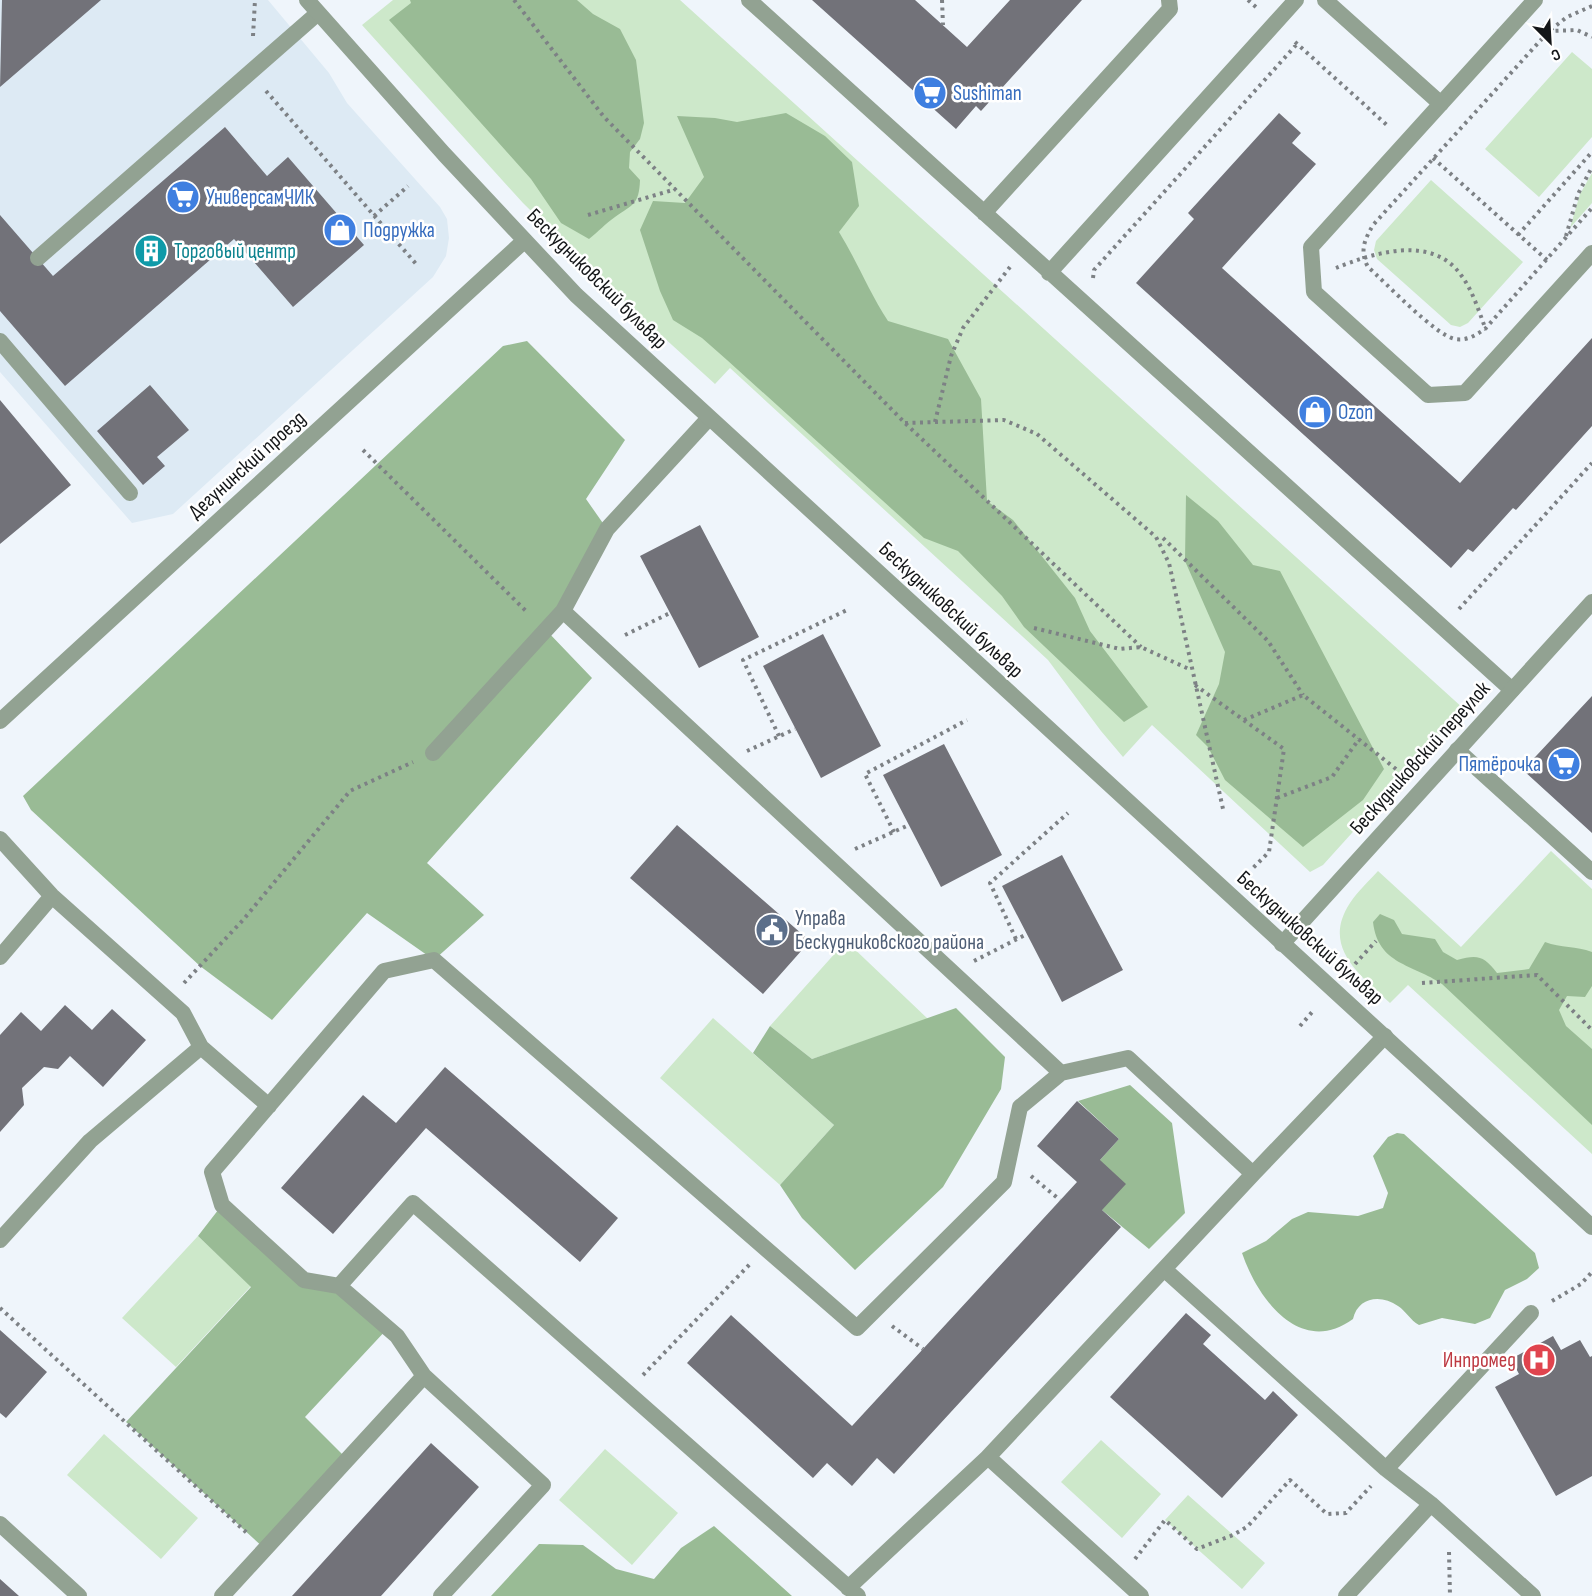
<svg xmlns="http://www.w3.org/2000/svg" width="1592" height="1596" viewBox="0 0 1592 1596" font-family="'Sofia Sans Condensed',sans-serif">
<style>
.built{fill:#ddeaf4}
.green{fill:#cde8ca}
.forest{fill:#99bb95}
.building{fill:#727279}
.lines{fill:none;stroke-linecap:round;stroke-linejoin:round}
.path{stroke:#7d8185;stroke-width:4;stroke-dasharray:3 4.5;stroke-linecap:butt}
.service{stroke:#92a292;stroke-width:16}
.minor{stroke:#92a292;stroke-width:16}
.tertiary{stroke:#92a292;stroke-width:16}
.labels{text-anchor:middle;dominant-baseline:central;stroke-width:5;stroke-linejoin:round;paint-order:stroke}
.shop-label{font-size:21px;fill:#366cbe;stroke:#fff;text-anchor:start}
.culture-label{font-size:21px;fill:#0d838f;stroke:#fff;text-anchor:start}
.street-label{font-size:21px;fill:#141618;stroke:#fff}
.service-label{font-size:21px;fill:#4e5e75;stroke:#fff;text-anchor:start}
.health-label{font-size:21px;fill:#be3a42;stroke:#fff;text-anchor:end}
</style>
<rect width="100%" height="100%" fill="#eff5fb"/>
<path class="built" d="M0 0H268L329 73 347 103 440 207 447 219 449 238 446 256 433 277 173 514 132 523 0 372Z"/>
<path class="green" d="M393 0H680L1464 709 1323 865 1310 872 1152 725 1123 757 1101 731 1048 660 730 368 715 384 608 287 523 203 362 25Z
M1572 52 1592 69V137L1539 197 1485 149Z
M1592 173V203L1570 228 1580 194Z
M1431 180 1523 262 1468 323 1460 327 1451 325 1377 259 1374 250 1376 241Z
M1551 851 1592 889V1154L1408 985 1390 1003C1360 975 1321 947 1350 903 1358 891 1369 881 1378 871L1461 947Z
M846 941 928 1019 812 1059 770 1026Z
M713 1018 834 1125 780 1185 660 1078Z
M198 1236 251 1286 176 1367 122 1318Z
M104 1434 198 1518 161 1559 67 1475Z
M1101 1440 1161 1494 1122 1538 1061 1482Z
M605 1449 678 1513 632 1565 559 1500Z
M1188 1495 1265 1563 1242 1589 1165 1520Z"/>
<path class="forest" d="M410 0H577L593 14 620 29 636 60 644 123 640 139 630 152 629 168 640 180C639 205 633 204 615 217 606 223 598 232 589 239L561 223 531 179 389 20 411 3Z
M786 113 825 136 852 162 859 206 839 232C857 261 869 292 888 321L948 339 981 399 987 501 1013 520 1075 598 1090 631 1148 707 1124 722 1024 627 1002 596 958 551 924 538 727 360 702 338 673 320 660 291 640 230 653 201 685 203 704 177 677 116 715 118 737 122Z
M527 341 625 440 586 499 607 529 546 630 592 678 427 863 484 915 434 960 367 913 272 1020 200 966 31 810 23 796 503 346Z
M1186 495 1218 521 1253 565 1280 571 1384 769 1363 800 1303 847 1225 780 1208 747 1196 735 1219 684 1225 652 1185 561Z
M1380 914 1394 920 1402 934 1435 939 1443 952 1457 960C1478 954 1484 956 1497 973L1529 969 1545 942C1561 948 1576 946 1592 952V986L1585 997 1567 996 1559 1010 1566 1026 1592 1049V1125L1442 984C1413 964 1378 965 1373 922Z
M956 1008 1005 1057 1001 1089 943 1187 855 1270 802 1218 780 1185 834 1125 753 1053 770 1026 812 1059Z
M1130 1085 1172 1123 1185 1213 1149 1249 1102 1210 1100 1160 1119 1139 1078 1101Z
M1397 1133 1404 1134 1535 1253 1539 1268 1527 1279 1505 1290 1490 1318 1475 1324 1442 1318 1419 1325C1410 1320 1406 1311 1398 1306 1381 1294 1358 1297 1353 1319 1301 1357 1258 1300 1242 1253L1266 1241 1292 1219 1308 1212 1358 1216 1383 1208 1388 1193 1373 1156 1388 1137Z
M222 1205 304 1280 339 1286 388 1328 305 1417 347 1459 265 1549 126 1422 251 1287 198 1236Z
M714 1526 792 1596H491L539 1544 583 1545 616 1569 654 1579 681 1548Z"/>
<path class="building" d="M2 0H101L0 87Z
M812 0H915L967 47 1010 0H1082L981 111 976 106 956 129Z
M1279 113 1301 133 1292 143 1316 164 1222 268 1460 483 1592 338V426L1516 510 1513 508 1473 552 1468 549 1451 568 1136 283 1194 219 1188 213Z
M225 127 267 176 288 157 364 245 293 307 234 239 65 386 0 311V215L53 276Z
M150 385 189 430 157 457 165 466 143 485 97 431Z
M0 400 71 485 0 544Z
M700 525 759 637 699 668 640 556Z
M823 634 881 746 821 778 763 666Z
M1592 696V833L1523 770Z
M944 744 1002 855 941 887 883 775Z
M677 825 810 941 763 994 630 878Z
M1062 855 1123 970 1062 1002 1002 886Z
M65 1005 92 1030 112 1009 146 1040 103 1087 70 1056 58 1069 44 1067 22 1088 24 1105 0 1132V1035L21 1012 41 1031Z
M445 1067 618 1218 580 1262 426 1128 333 1234 281 1188 363 1095 396 1123Z
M1077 1101 1119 1139 1100 1160 1126 1184 1102 1210 1121 1227 894 1474 877 1458 852 1486 827 1463 813 1478 687 1363 731 1315 852 1426 1077 1182 1037 1146Z
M1186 1313 1211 1335 1203 1344 1265 1400 1273 1391 1298 1415 1222 1498 1110 1397Z
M0 1330 47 1372 6 1418 0 1413Z
M1553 1336 1561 1350 1580 1340 1590 1357 1592 1356V1476L1556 1496 1495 1387 1519 1374 1511 1359Z
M431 1443 479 1487 381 1596H292Z
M0 1579 19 1596H0Z"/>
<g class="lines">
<path class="path" d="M514 0 604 117 905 423 1141 647
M942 0 943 25
M1248 0 1256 7
M1592 6 1567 17 1549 31 1373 225C1365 239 1359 251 1368 267 1386 283 1435 335 1455 339 1467 341 1476 335 1485 329L1592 208
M1543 25 1549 31 1577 30 1592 37
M253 36 255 0
M1295 42 1388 126
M266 91 417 265
M1433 158 1548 261
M588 215 676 189
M374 216 408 186
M1518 235 1592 152
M1566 236 1578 194 1592 167
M1336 268C1373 253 1432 234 1461 275 1473 291 1479 312 1486 330
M1093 278 1094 270 1297 44
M935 422 951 356 963 328 1010 267
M905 423 1004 420 1037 434 1156 537 1169 563 1223 809
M363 450 528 613
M1163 538 1268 641 1303 695
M1459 609 1592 463
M1034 628 1120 649 1141 647 1191 670
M625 635 670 613
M1195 685 1284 749 1269 852 1253 868
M1244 720 1303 695 1401 773
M779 736 743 660 847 610
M747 751 795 729
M1277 798 1332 777 1359 739
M894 832 865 774 967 720
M855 849 909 825
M1016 939 990 883 1068 813
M974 961 1027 934
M1355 964 1376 941
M184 983 243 920 350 791 413 762
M1422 983 1537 975 1592 1030
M1300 1026 1313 1011
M1031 1176 1060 1200
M1552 1301 1581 1284 1592 1272
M0 1308 247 1533
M892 1326 923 1349
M643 1375 750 1264
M1449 1552 1450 1596
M1135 1559 1165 1520 1197 1549 1233 1535 1247 1527 1290 1480 1327 1514 1346 1513 1371 1486"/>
<path class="service" d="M749 0 1512 690
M1325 0 1441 104
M1535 0 1311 247 1314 292 1428 395 1465 393 1592 253
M984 213 1170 9 1169 0
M38 258 318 13
M1049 273 1296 0
M0 341 130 493
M563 611 1061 1073
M1457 750 1592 872
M433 753 563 611 607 529 709 418
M0 839 52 896 183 1013 201 1047 269 1106
M0 957 52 896
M0 1240 90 1141 201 1047
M1164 1269 1386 1469 1431 1504 1533 1596
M339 1286 413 1203 858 1596
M988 1457 1141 1596
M1386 1469 1531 1313
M0 1524 79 1596
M848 1588 988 1457 1253 1174
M222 1596 424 1376
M441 1596 543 1485 424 1376 397 1336 339 1286 304 1280 222 1205 212 1172 384 971 434 960 857 1328 1004 1182 1020 1107 1061 1073 1128 1058 1253 1174 1385 1036
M1346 1596 1431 1504"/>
<path class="minor" d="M1282 944 1592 602"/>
<path class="tertiary" d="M307 0 444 154 576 295 1592 1227
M0 721 524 241"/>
</g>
<defs>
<symbol id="supermarket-disc" viewBox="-11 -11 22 22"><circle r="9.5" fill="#3f7fe0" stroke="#fff"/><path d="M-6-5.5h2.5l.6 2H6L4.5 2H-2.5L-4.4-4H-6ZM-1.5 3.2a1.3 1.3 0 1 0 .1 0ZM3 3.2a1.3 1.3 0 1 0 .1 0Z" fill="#fff"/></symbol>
<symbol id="shop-disc" viewBox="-11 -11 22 22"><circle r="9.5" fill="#3f7fe0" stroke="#fff"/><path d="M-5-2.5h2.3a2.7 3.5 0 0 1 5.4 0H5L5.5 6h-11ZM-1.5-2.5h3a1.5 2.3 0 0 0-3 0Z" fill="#fff"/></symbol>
<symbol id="building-disc" viewBox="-11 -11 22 22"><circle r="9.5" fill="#0f9aa8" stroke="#fff"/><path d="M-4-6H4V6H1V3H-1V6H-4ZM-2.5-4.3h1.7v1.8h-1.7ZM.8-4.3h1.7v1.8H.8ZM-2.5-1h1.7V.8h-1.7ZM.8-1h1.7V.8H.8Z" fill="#fff"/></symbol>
<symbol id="civic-disc" viewBox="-11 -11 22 22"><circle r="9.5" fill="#5c6f8a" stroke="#fff"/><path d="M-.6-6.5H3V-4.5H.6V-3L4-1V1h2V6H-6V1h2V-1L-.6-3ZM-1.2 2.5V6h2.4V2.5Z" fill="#fff"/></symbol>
<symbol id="hospital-disc" viewBox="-11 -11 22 22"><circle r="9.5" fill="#e0444e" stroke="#fff"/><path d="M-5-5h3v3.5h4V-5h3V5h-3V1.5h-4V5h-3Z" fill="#fff"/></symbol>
</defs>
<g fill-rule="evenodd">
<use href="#supermarket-disc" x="911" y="74" width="38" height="38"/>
<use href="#supermarket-disc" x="164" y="178" width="38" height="38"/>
<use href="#shop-disc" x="321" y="211" width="38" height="38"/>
<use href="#building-disc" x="132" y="232" width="38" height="38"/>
<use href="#shop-disc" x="1296" y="393" width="38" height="38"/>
<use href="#supermarket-disc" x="1545" y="745" width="38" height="38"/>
<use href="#civic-disc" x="753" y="911" width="38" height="38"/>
<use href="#hospital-disc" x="1520" y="1341" width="38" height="38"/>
</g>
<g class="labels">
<g class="shop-label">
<text x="953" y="93">Sushiman</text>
<text x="206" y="197">УниверсамЧИК</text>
<text x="363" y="230">Подружка</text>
<text x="1338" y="412">Ozon</text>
<text x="1541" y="764" text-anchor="end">Пятёрочка</text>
</g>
<g class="culture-label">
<text x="174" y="251">Торговый центр</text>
</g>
<g class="street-label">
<text transform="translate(597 279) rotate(45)">Бескудниковский бульвар</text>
<text transform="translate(247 465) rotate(-42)">Дегунинский проезд</text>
<text transform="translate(951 610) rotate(43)">Бескудниковский бульвар</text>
<text transform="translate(1420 758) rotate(-48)">Бескудниковский переулок</text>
<text transform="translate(1310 938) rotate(42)">Бескудниковский бульвар</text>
</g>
<g class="service-label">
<text x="795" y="918">Управа<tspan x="795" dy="24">Бескудниковского района</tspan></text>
</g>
<g class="health-label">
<text x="1516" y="1360">Инпромед</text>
</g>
</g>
<g transform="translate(1550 42) rotate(156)" stroke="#ffffff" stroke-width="4.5" paint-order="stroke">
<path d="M0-4.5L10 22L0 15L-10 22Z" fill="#141618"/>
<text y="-9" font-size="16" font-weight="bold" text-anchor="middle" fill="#141618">С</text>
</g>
</svg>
